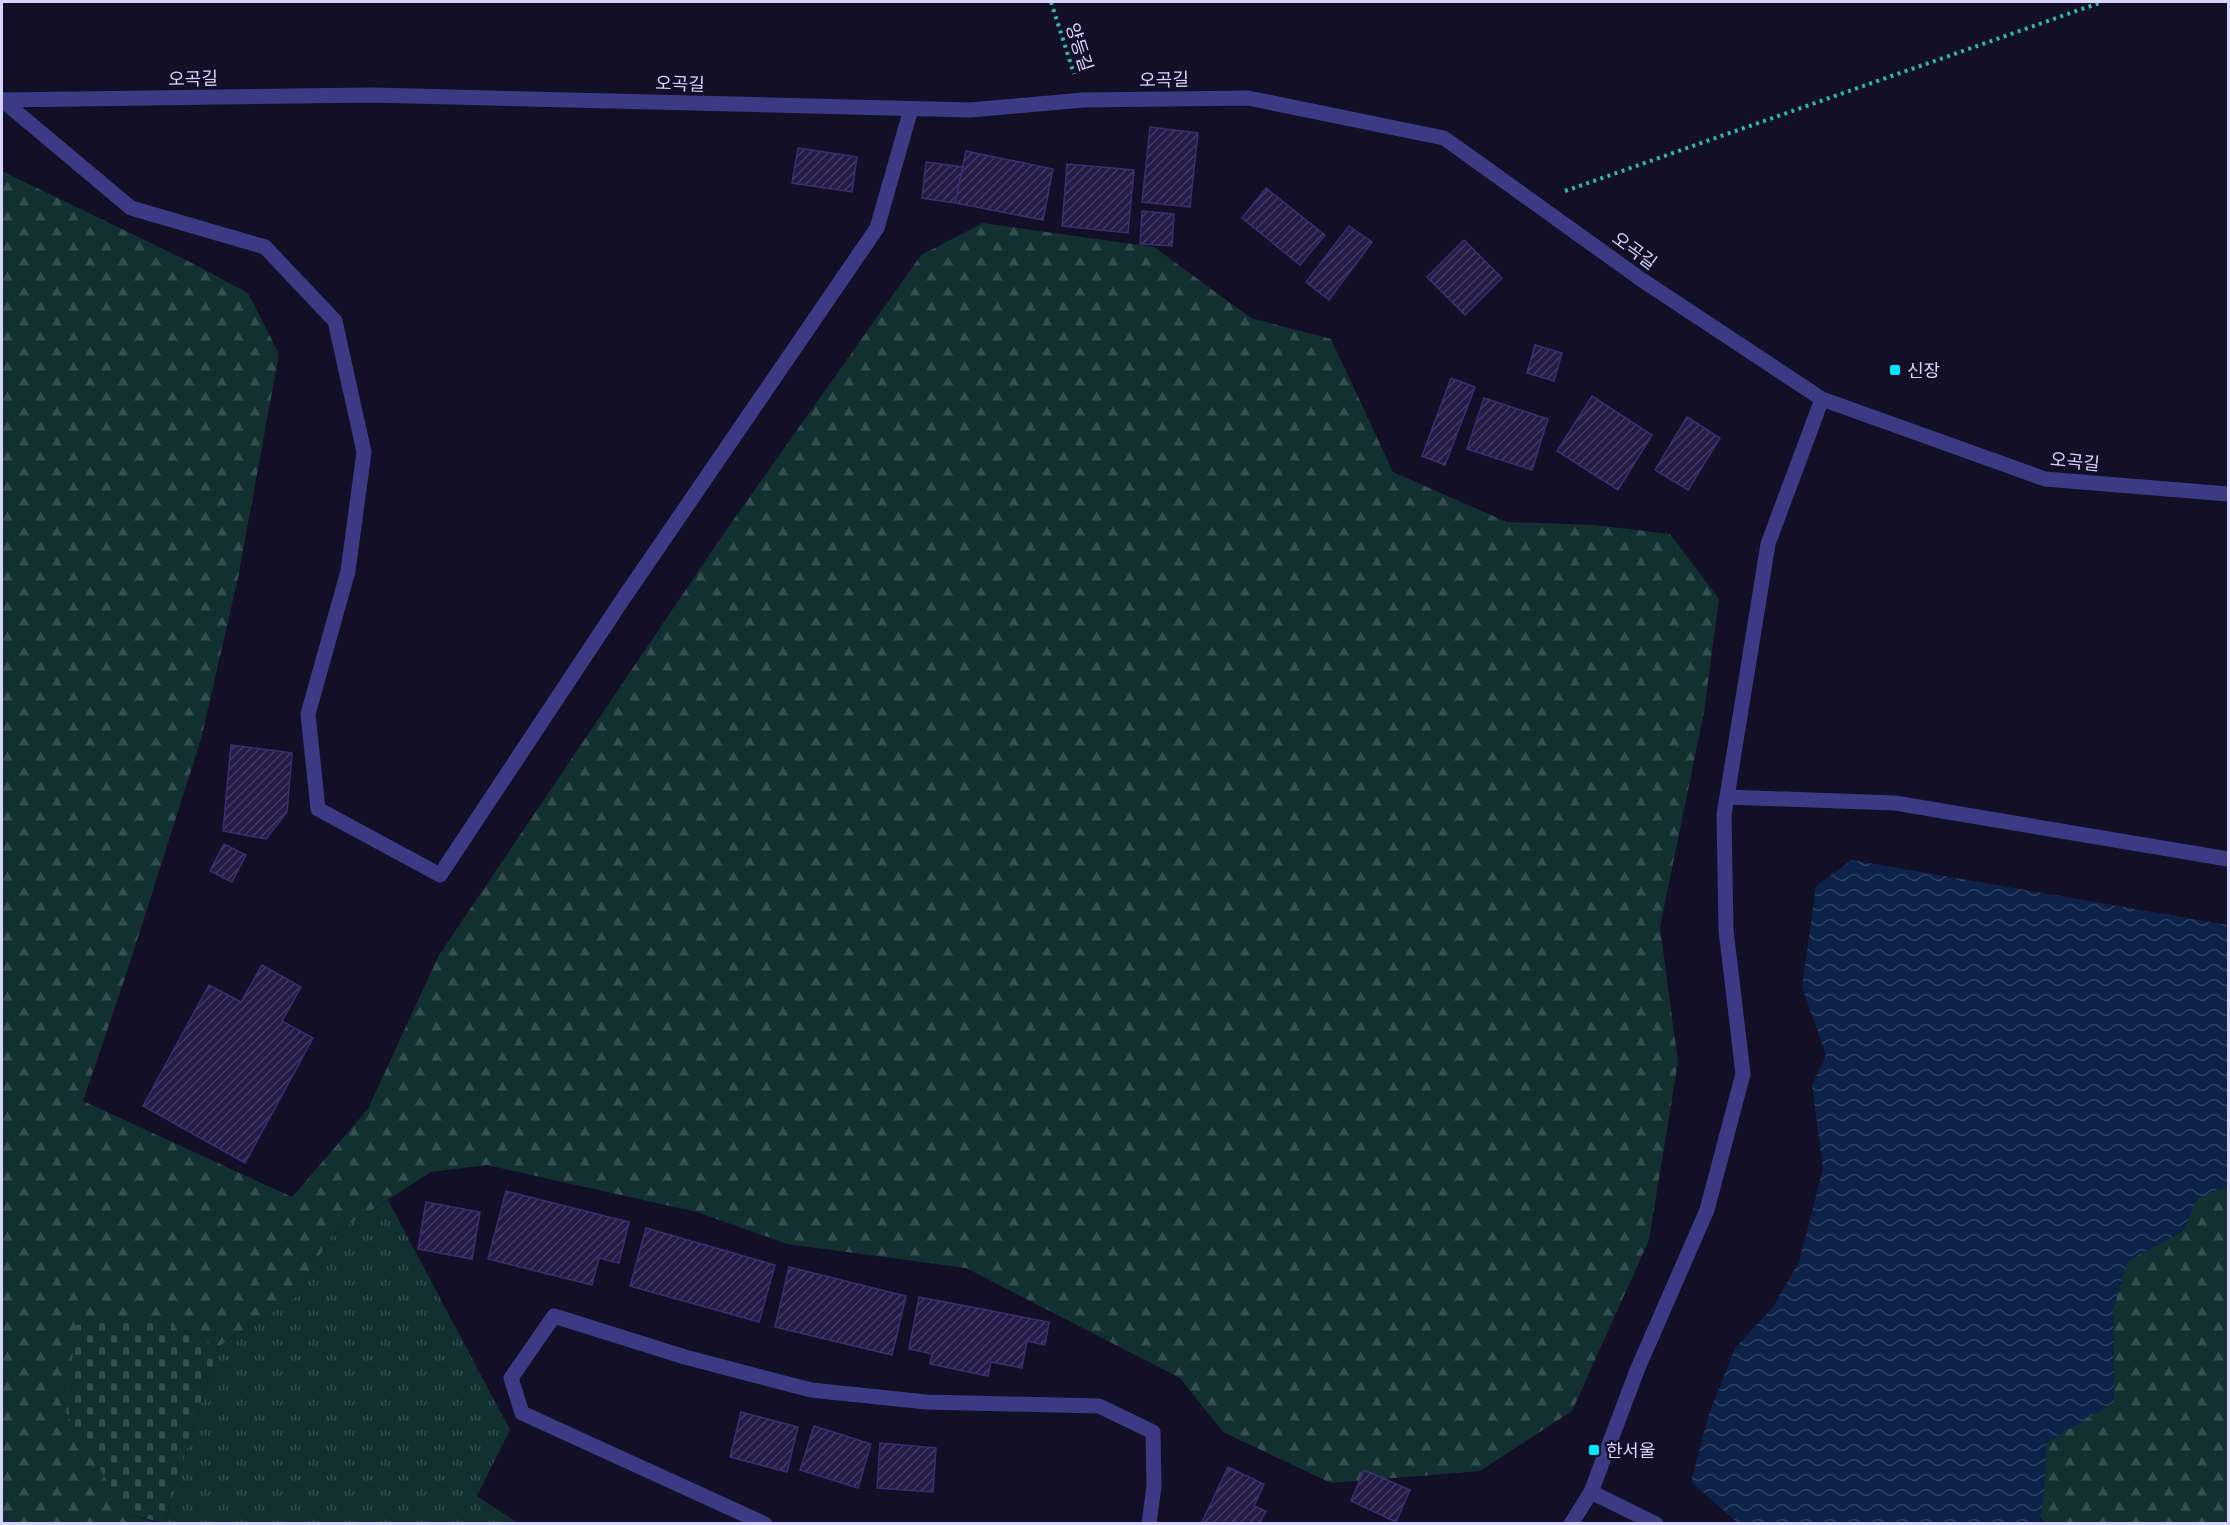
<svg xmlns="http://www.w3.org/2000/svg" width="2230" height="1525" viewBox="0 0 2230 1525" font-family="'Noto Sans','Noto Sans KR',sans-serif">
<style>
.grass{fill:url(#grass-tufts)}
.forest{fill:url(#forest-firs)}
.cemetery{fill:url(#cemetery-stones)}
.water{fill:url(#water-waves)}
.building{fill:url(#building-hatch);stroke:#3b2d73;stroke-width:1.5}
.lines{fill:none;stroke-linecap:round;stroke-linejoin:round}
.path{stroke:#2fb8b0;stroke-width:4;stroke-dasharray:3 4.5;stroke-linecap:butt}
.service{stroke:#3d3a85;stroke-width:15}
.minor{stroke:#3d3a85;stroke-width:15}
.poi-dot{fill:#00e5ff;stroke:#130f26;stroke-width:2}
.labels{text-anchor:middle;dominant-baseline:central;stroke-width:4.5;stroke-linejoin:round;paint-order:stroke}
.street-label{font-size:18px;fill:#d9d4ff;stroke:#130f26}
.poi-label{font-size:18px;fill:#d9d4ff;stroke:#130f26;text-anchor:start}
</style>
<defs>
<pattern id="grass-tufts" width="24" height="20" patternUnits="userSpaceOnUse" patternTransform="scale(1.5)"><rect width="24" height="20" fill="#12302f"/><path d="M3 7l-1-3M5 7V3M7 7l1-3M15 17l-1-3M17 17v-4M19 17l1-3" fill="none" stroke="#344d4e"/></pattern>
<pattern id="forest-firs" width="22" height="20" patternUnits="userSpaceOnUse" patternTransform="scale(1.5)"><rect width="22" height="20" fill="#12302f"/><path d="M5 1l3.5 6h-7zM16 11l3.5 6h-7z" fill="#344d4e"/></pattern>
<pattern id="cemetery-stones" width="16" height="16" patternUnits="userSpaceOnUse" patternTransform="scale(1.5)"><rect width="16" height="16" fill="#12302f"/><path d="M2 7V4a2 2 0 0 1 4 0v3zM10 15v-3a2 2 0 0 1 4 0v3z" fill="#344d4e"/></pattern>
<pattern id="water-waves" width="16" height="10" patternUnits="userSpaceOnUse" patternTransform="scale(1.5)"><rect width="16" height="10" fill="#0c2248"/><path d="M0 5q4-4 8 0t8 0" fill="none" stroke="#2f4163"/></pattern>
<pattern id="building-hatch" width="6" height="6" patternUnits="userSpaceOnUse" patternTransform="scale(1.5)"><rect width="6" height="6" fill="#241b47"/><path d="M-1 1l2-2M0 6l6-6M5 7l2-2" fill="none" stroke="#433b63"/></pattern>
</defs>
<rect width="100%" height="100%" fill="#130f26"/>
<path class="grass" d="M388 1200 510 1430 477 1496 518 1523 164 1524 219 1346 297 1296 331 1236Z"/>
<path class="forest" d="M2 171 190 262 248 293 279 354 238 578 201 739 128 969 83 1101 292 1197 368 1109 439 955 722 536 921 255 983 223 1154 247 1251 318 1331 339 1393 472 1507 522 1594 525 1670 534 1719 599 1704 712 1660 927 1678 1062 1649 1240 1572 1411 1480 1471 1331 1483 1223 1432 1180 1378 966 1268 787 1244 697 1212 487 1165 431 1172 331 1236 297 1296 219 1346 153 1319 127 1514 158 1523H2Z
M2228 1186V1523L2046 1524 2040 1517 2046 1443 2114 1402 2113 1310 2127 1261 2183 1231 2197 1198Z"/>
<path class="cemetery" d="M153 1319 219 1346 164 1523 127 1514 66 1413 76 1325Z"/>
<path class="water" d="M1852 860 2228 925V1186L2197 1198 2183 1231 2127 1261 2113 1310 2114 1402 2046 1443 2044 1494 2039 1523H1738L1691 1482 1708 1417 1735 1348 1773 1307 1799 1262 1823 1169 1812 1085 1826 1055 1802 987 1816 886Z"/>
<path class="building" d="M1150 127 1198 133 1190 207 1142 202Z
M798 148 857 157 852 192 792 183Z
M966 151 1053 169 1043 220 955 203Z
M926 162 963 167 955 203 922 198Z
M1067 164 1134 170 1128 233 1062 226Z
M1266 188 1325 235 1300 265 1242 218Z
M1142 211 1174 214 1172 246 1140 244Z
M1349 226 1372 242 1329 300 1306 282Z
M1464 240 1502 278 1465 315 1427 277Z
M1535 345 1562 353 1554 381 1527 373Z
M1451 378 1475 387 1445 465 1422 456Z
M1592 396 1652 435 1618 490 1557 451Z
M1484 398 1548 419 1532 470 1467 449Z
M1687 417 1720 438 1688 490 1655 470Z
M231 745 292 753 287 812 266 839 223 831Z
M224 844 246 855 232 882 210 871Z
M262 965 301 987 282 1021 313 1038 245 1163 143 1106 209 985 241 1002Z
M506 1191 629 1222 619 1263 599 1258 592 1285 488 1259Z
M426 1202 480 1212 472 1259 418 1249Z
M646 1228 775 1265 759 1322 630 1286Z
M789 1267 906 1296 892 1355 775 1327Z
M919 1297 1049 1322 1045 1345 1027 1341 1022 1368 991 1362 988 1376 930 1364 932 1354 909 1349Z
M741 1412 798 1427 787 1472 730 1457Z
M814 1426 871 1444 858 1488 800 1470Z
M880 1443 936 1448 933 1492 877 1488Z
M1228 1467 1264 1484 1254 1506 1266 1511 1259 1524H1240L1234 1521 1233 1524H1201Z
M1364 1470 1410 1490 1396 1522 1351 1501Z"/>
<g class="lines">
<path class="path" d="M1051 2 1074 74
M1565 191 2102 2"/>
<path class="service" d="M2 100 131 208 265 247 335 321 364 452 348 571 308 714 318 809 440 875 621 602 877 228 911 109
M1727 797 1895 803 2228 859"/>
<path class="minor" d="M2 100 373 95 970 110 1083 100 1248 98 1444 138 1642 280 1822 399 2045 479 2228 494
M1591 1492 1656 1524
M765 1524 522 1413 511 1378 554 1316 685 1357 811 1390 926 1402 1099 1406 1153 1432 1154 1486 1149 1524
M1571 1524 1591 1492 1638 1368 1707 1210 1743 1074 1726 930 1724 815 1768 544 1822 399"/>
</g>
<g class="poi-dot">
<rect x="1889" y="364" width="12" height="12" rx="3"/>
<rect x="1588" y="1444" width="12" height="12" rx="3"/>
</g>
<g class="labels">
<g class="street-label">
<text transform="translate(1080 47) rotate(72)">양등길</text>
<text transform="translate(193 78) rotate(-1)">오곡길</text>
<text transform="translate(1164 79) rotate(-1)">오곡길</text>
<text transform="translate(680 83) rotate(2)">오곡길</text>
<text transform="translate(1635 250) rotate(36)">오곡길</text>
<text transform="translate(2075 461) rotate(6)">오곡길</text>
</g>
<g class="poi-label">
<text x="1907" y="370">신장</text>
<text x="1606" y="1450">한서울</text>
</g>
</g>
<rect width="2230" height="1525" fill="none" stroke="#d9d4ff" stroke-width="6"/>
</svg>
